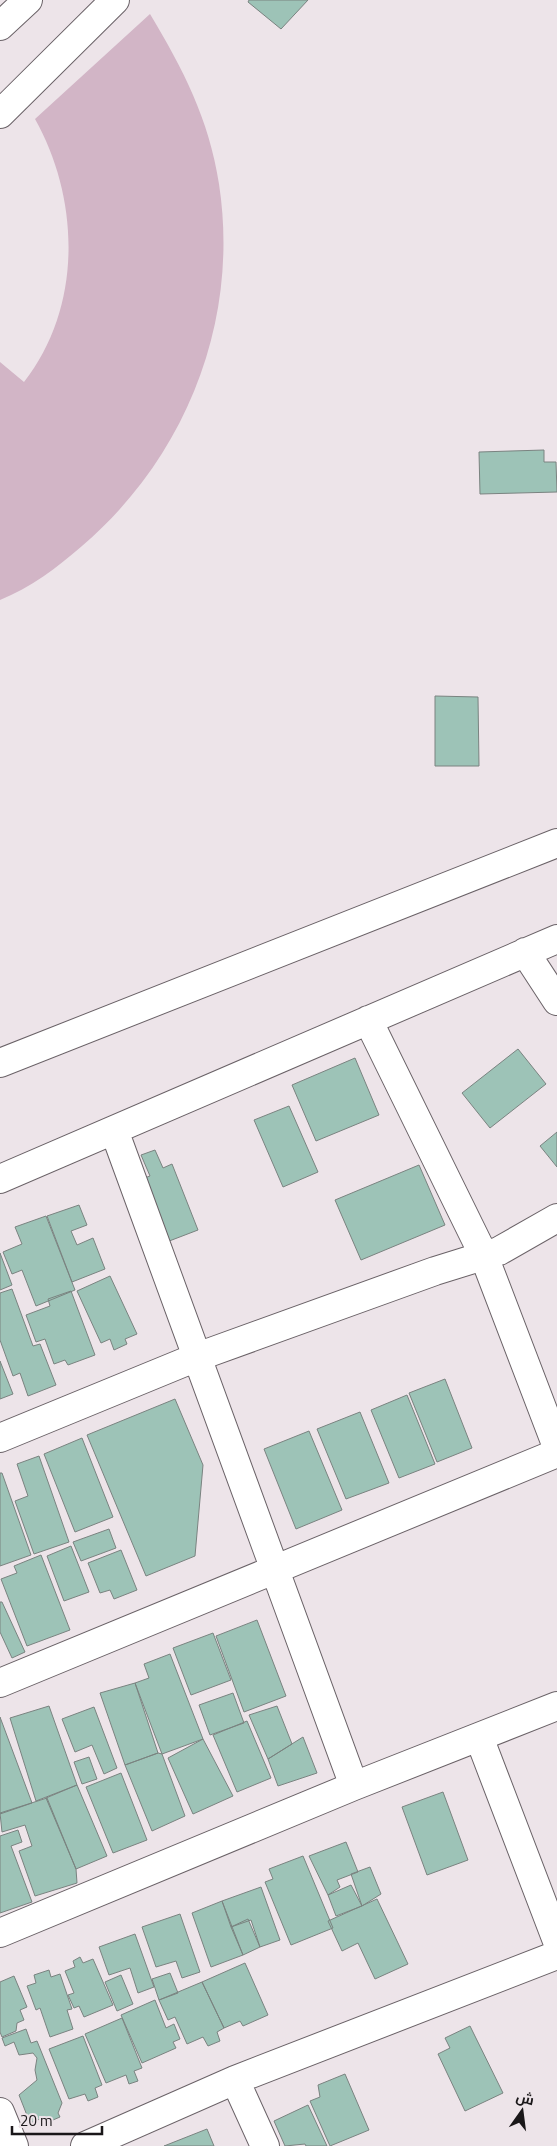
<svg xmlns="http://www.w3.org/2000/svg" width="557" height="2146" viewBox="0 0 557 2146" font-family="'Titillium Web',Cairo,sans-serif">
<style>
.green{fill:#d2b5c6}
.building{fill:#9dc3b7;stroke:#7a8380}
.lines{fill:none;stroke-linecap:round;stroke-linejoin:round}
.minor-casing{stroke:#6a6267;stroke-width:30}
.minor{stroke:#fff;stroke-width:28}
</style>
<rect width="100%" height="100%" fill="#ede4e9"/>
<path class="green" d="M150 14C183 69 209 119 219 184 240 321 186 457 82 546 58 567 30 588 0 600V362L24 382C83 307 80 199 35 119Z"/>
<path class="building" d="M249 0H308L281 29 248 2Z
M544 450V462H556L557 492 480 494 479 452Z
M435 696 478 697 479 766H435Z
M518 1049 546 1084 490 1128 462 1093Z
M355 1058 379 1115 316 1141 292 1085Z
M289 1106 318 1172 283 1187 254 1120Z
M557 1132V1167L540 1146Z
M155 1150 163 1168 172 1164 198 1230 164 1243 139 1180 150 1176 141 1155Z
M419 1165 445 1225 361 1260 335 1200Z
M79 1205 87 1225 71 1231 77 1245 93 1238 105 1269 72 1282 47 1216Z
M46 1216 75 1290 36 1306 22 1270 12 1274 3 1252 22 1244 15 1227Z
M0 1253 12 1285 0 1290Z
M110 1276 137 1334 125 1339 127 1344 114 1350 110 1339 101 1343 77 1291Z
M12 1289 33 1346 40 1344 56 1385 28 1396 20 1373 13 1376 0 1340V1293Z
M71 1291 95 1355 68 1365 65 1360 54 1364 45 1339 36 1342 26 1315 50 1306 48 1299Z
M0 1361 13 1394 0 1399Z
M445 1379 472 1448 437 1462 409 1393Z
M407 1395 435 1464 399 1478 371 1410Z
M175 1399 203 1465 195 1556 146 1576 87 1435Z
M360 1412 389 1483 346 1499 317 1429Z
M309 1431 342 1510 296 1529 264 1449Z
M82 1438 113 1517 75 1532 44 1454Z
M39 1456 69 1542 34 1554 15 1501 28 1496 17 1464Z
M0 1473H2L31 1555 0 1566Z
M109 1529 116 1548 81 1561 73 1542Z
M71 1546 89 1592 64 1601 47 1556Z
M121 1550 137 1590 114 1599 110 1590 100 1593 88 1563Z
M41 1555 70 1630 27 1646 1 1579 17 1573 14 1566Z
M0 1602H2L25 1652 12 1658 0 1632Z
M257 1620 286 1696 244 1712 216 1636Z
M213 1633 231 1680 191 1695 173 1648Z
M170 1654 203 1739 162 1754 135 1683 149 1678 144 1664Z
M135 1683 158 1753 125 1765 100 1693Z
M233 1693 244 1723 210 1735 199 1705Z
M49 1706 77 1785 36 1801 10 1718Z
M277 1706 292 1744 268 1759 249 1715Z
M94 1707 117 1768 104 1774 92 1745 75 1752 62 1719Z
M0 1717 32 1803 0 1814Z
M247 1721 271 1778 237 1792 213 1735Z
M303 1737 317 1773 278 1786 268 1759Z
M203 1739 233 1796 193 1814 168 1758Z
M158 1753 162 1754 185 1816 152 1831 125 1765Z
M89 1757 97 1779 82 1784 74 1762Z
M121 1773 147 1840 113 1853 86 1787Z
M77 1785 107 1856 76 1869 46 1798Z
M443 1792 468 1860 427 1875 402 1807Z
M47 1798 76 1869 77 1883 35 1896 19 1851 32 1846 25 1825 2 1832 0 1813Z
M18 1830 22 1842 11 1846 32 1902 0 1913V1836Z
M346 1842 358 1872 337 1880 340 1887 328 1895 309 1856Z
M303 1856 333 1928 291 1945 265 1882 273 1879 269 1869Z
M370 1867 381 1894 362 1906 351 1874Z
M351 1885 362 1906 336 1916 328 1895Z
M261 1887 280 1940 260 1947 251 1920 231 1927 222 1901Z
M377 1899 408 1964 375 1979 358 1943 342 1951 328 1921Z
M222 1901 243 1955 211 1967 192 1913Z
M180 1914 200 1972 182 1978 176 1961 156 1967 142 1927Z
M248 1919 260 1947 243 1955 231 1927Z
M135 1934 154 1987 138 1993 130 1968 109 1975 99 1947Z
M80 1957 83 1963 93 1959 113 2005 84 2017 79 2006 74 2008 68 1995 74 1993 65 1971 75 1967 73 1961Z
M245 1963 268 2015 243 2026 240 2021 224 2028 202 1982Z
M49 1970 51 1977 60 1974 72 2009 67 2010 73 2029 50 2037 40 2008 36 2010 27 1986 36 1983 34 1975Z
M170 1973 178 1993 159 2000 152 1979Z
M121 1975 133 2004 117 2011 105 1982Z
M14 1976 27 2007 20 2010 24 2020 17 2023 16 2031 2 2037 0 2032V1982Z
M202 1982 224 2028 217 2032 220 2041 208 2046 203 2037 187 2044 175 2017 168 2020 159 2000Z
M155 2000 166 2028 174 2024 180 2039 173 2042 176 2048 142 2063 121 2015Z
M122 2018 142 2068 134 2071 138 2081 129 2084 126 2075 106 2083 85 2034Z
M470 2026 503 2093 465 2111 438 2054 450 2048 445 2038Z
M26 2029 31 2043 37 2041 62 2103 58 2113 60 2117 46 2123 40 2119 30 2123 19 2095 37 2080 35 2070 37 2058 33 2053 19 2055 14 2042 5 2046 2 2038Z
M83 2036 102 2085 95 2088 98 2097 88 2101 85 2094 69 2099 49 2049Z
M345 2074 369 2130 330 2146 310 2101 320 2097 318 2085Z
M308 2105 327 2146H306L305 2144 285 2146 274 2121Z
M207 2129 214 2146H164Z"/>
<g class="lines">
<defs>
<path id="minor" d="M0 26 28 0
M0 114 115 0
M525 952 557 1001
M368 1020 484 1256 557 1447
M0 1063 557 843
M114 1130 354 1786
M0 1179 557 939
M0 1438 197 1357 435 1271 499 1251 557 1218
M0 1683 557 1453
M479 1737 557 1941
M0 1933 354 1786 557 1706
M235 2080 265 2146
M0 2112 14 2146
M85 2146 235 2080 557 1955"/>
</defs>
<use href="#minor" class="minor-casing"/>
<use href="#minor" class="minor"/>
</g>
<g transform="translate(522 2111) rotate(14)" stroke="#ede4e9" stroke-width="4" paint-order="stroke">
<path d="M0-4L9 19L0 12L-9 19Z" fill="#1a1719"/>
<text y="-8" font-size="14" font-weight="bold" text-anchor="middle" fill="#1a1719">ش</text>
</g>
<path d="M12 2126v8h90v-8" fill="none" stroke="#1a1719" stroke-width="2.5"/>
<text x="20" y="2126" font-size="15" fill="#1a1719" stroke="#ede4e9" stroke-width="4" paint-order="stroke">20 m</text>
</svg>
